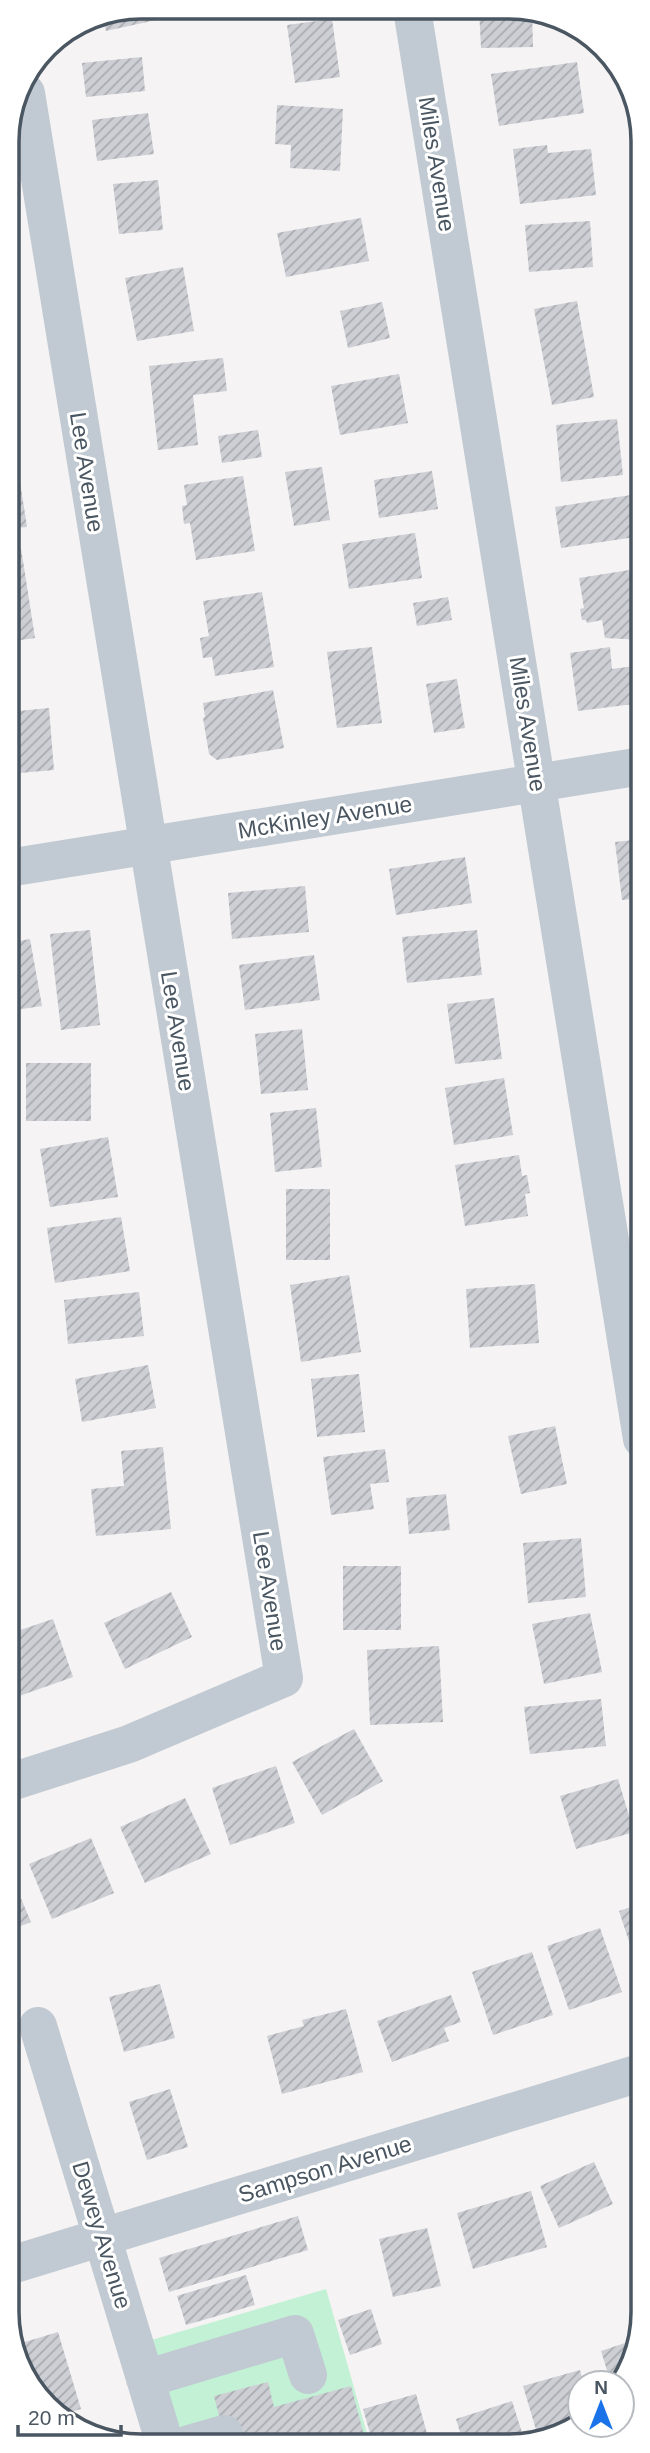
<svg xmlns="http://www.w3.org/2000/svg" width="650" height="2453" viewBox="0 0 650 2453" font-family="Helvetica,sans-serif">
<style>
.grass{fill:#c3f1d5}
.building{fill:url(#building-hatch)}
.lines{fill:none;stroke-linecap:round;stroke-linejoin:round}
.minor{stroke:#c1cad2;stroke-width:38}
.labels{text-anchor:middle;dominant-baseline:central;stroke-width:6;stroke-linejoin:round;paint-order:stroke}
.street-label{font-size:23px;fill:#4a5661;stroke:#fff}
.rim{fill:none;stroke:#4a5661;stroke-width:3.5}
</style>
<defs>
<pattern id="building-hatch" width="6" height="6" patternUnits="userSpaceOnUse" patternTransform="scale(1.75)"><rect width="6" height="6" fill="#cdcfd5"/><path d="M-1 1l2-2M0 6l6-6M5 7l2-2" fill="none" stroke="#a8abb0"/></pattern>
</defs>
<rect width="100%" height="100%" fill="#f5f3f3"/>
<path class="grass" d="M326 2289 370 2444H170L141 2343Z"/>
<path class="building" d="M142 7H153L156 20 106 31 103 15Z
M479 9 532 10 533 47 481 48Z
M332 19 340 77 295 83 287 25Z
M142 57 145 91 86 97 82 63Z
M577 62 584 113 499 126 491 74Z
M277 105 343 109 340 171 290 168 291 145 275 144Z
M148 113 154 154 97 161 92 120Z
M547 145 548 153 591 149 596 195 520 204 513 149Z
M158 180 163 230 119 234 113 184Z
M361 218 369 261 286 277 277 233Z
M590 221 593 267 529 272 525 225Z
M183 267 194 331 137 341 125 278Z
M577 301 594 397 552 405 534 309Z
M382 302 390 338 348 348 340 311Z
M223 358 227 391 193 395 198 445 158 450 149 366Z
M399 374 408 423 340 435 331 386Z
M7 418 13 443 7 444Z
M617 419 623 475 561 482 556 425Z
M258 430 262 457 222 463 218 436Z
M322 467 330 520 294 526 285 472Z
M432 471 438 509 379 518 374 480Z
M19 475 27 527 7 529V477Z
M243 476 255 551 196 560 190 523 184 524 182 506 187 505 184 485Z
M637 494 642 536 561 548 555 507Z
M415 533 422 578 349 589 342 544Z
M21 548 35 638 7 642V550Z
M642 568V640L605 638 602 620 587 623 586 620H582L580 609 584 608 579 578Z
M262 592 274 667 215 676 212 657 203 658 200 638 209 636 203 601Z
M448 597 452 620 417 626 413 603Z
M372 647 382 723 337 728 327 652Z
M610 647 612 669 642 665V703L578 711 570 653Z
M457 679 465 728 434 733 426 684Z
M273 690 284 748 217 760 209 754 203 718 205 717 203 703Z
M49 708 54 770 8 774V712Z
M642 839V898L622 900 615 842Z
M465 857 472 903 396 915 389 869Z
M305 886 309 932 232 939 228 893Z
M90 930 100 1025 61 1030 50 934Z
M477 930 482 975 407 983 402 937Z
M30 939 42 1006 8 1011V943Z
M314 955 320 1000 245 1010 239 965Z
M494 998 502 1059 455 1064 447 1004Z
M302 1029 308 1090 261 1094 255 1034Z
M26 1063H91V1121H26Z
M504 1078 513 1135 454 1145 445 1088Z
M316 1108 322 1167 275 1172 270 1113Z
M108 1137 118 1197 50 1207 40 1149Z
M519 1155 522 1176 527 1175 530 1193 525 1194 528 1216 465 1226 455 1165Z
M286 1189H330V1260H286Z
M121 1217 130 1271 55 1283 47 1228Z
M349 1275 361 1352 301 1362 290 1285Z
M535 1284 539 1343 470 1348 466 1289Z
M139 1292 144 1336 68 1344 64 1300Z
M148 1365 156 1408 82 1422 75 1379Z
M359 1374 365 1432 317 1437 311 1379Z
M555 1426 567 1484 521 1494 508 1436Z
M163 1447 171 1529 96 1536 91 1489 124 1486 121 1451Z
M385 1449 389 1482 370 1484 374 1509 331 1515 323 1457Z
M446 1494 450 1530 409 1534 406 1498Z
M8 1501H14L17 1553H8Z
M581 1538 586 1597 528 1603 523 1543Z
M343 1566H401V1630H343Z
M171 1592 192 1637 125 1669 104 1623Z
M590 1613 602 1672 544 1684 532 1624Z
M8 1615 14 1632 53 1619 73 1677 8 1700Z
M439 1646 443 1722 370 1725 367 1650Z
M601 1699 606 1746 530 1754 524 1707Z
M354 1729 383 1781 322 1815 292 1762Z
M276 1766 295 1823 230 1845 212 1788Z
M618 1779 634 1832 576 1849 560 1796Z
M185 1798 211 1854 145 1883 120 1827Z
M91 1838 114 1893 52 1919 29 1864Z
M8 1868 31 1922 8 1931Z
M643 1903V1981H642L619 1911Z
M600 1928 622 1992 569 2010 547 1946Z
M532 1952 553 2015 493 2035 472 1972Z
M160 1984 175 2038 124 2052 109 1997Z
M451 1995 461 2022 444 2028 449 2041 392 2062 377 2021Z
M346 2009 363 2072 282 2094 267 2036 304 2026 302 2020Z
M170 2089 188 2147 147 2160 129 2102Z
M594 2162 613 2204 559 2228 540 2186Z
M531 2191 547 2247 473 2269 457 2213Z
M298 2216 308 2250 169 2292 159 2258Z
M427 2228 441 2286 393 2297 379 2239Z
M246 2275 255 2305 186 2325 177 2296Z
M371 2309 382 2344 350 2355 338 2320Z
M58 2332 81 2409 64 2414 41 2400 15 2345Z
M634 2340 617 2383H611L601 2351Z
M580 2370 583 2383H580V2416L562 2426 537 2433 523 2386Z
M268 2382 274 2407 351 2386 366 2443 226 2444 214 2396Z
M416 2394 430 2444H373L363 2409Z
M512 2401 524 2439 506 2445H464L456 2419Z"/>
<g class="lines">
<path class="minor" d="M412 9 642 1439
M8 868 642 766
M8 1783 129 1744 284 1678 26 93
M38 2026 165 2444
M8 2266 643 2072
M145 2379 295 2334 308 2375
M189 2444 224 2434"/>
</g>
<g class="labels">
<g class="street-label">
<text transform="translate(437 164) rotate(81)">Miles Avenue</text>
<text transform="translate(87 472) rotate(81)">Lee Avenue</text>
<text transform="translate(528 724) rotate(81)">Miles Avenue</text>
<text transform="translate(325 817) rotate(-9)">McKinley Avenue</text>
<text transform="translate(178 1031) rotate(81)">Lee Avenue</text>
<text transform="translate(270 1591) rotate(81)">Lee Avenue</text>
<text transform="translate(325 2169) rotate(-17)">Sampson Avenue</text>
<text transform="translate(102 2235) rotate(73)">Dewey Avenue</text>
</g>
</g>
<path d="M0 0H650V2453H0ZM141 19H509A122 122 0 0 1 631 141V2312A122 122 0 0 1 509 2434H141A122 122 0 0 1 19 2312V141A122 122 0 0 1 141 19Z" fill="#fff" fill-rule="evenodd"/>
<path class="rim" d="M141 19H509A122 122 0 0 1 631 141V2312A122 122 0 0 1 509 2434H141A122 122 0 0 1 19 2312V141A122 122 0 0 1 141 19Z"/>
<g transform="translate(601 2404)"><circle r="33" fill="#ffffff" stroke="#b7bbc0" stroke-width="2"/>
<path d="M0-5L12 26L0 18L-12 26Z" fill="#1a73e8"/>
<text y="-10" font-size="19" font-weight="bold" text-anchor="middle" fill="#4a5661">N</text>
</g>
<path d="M18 2425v10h103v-10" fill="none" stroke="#4a5661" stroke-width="3.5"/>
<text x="28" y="2425" font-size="21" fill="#4a5661" stroke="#ffffff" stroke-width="5" paint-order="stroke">20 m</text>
</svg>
